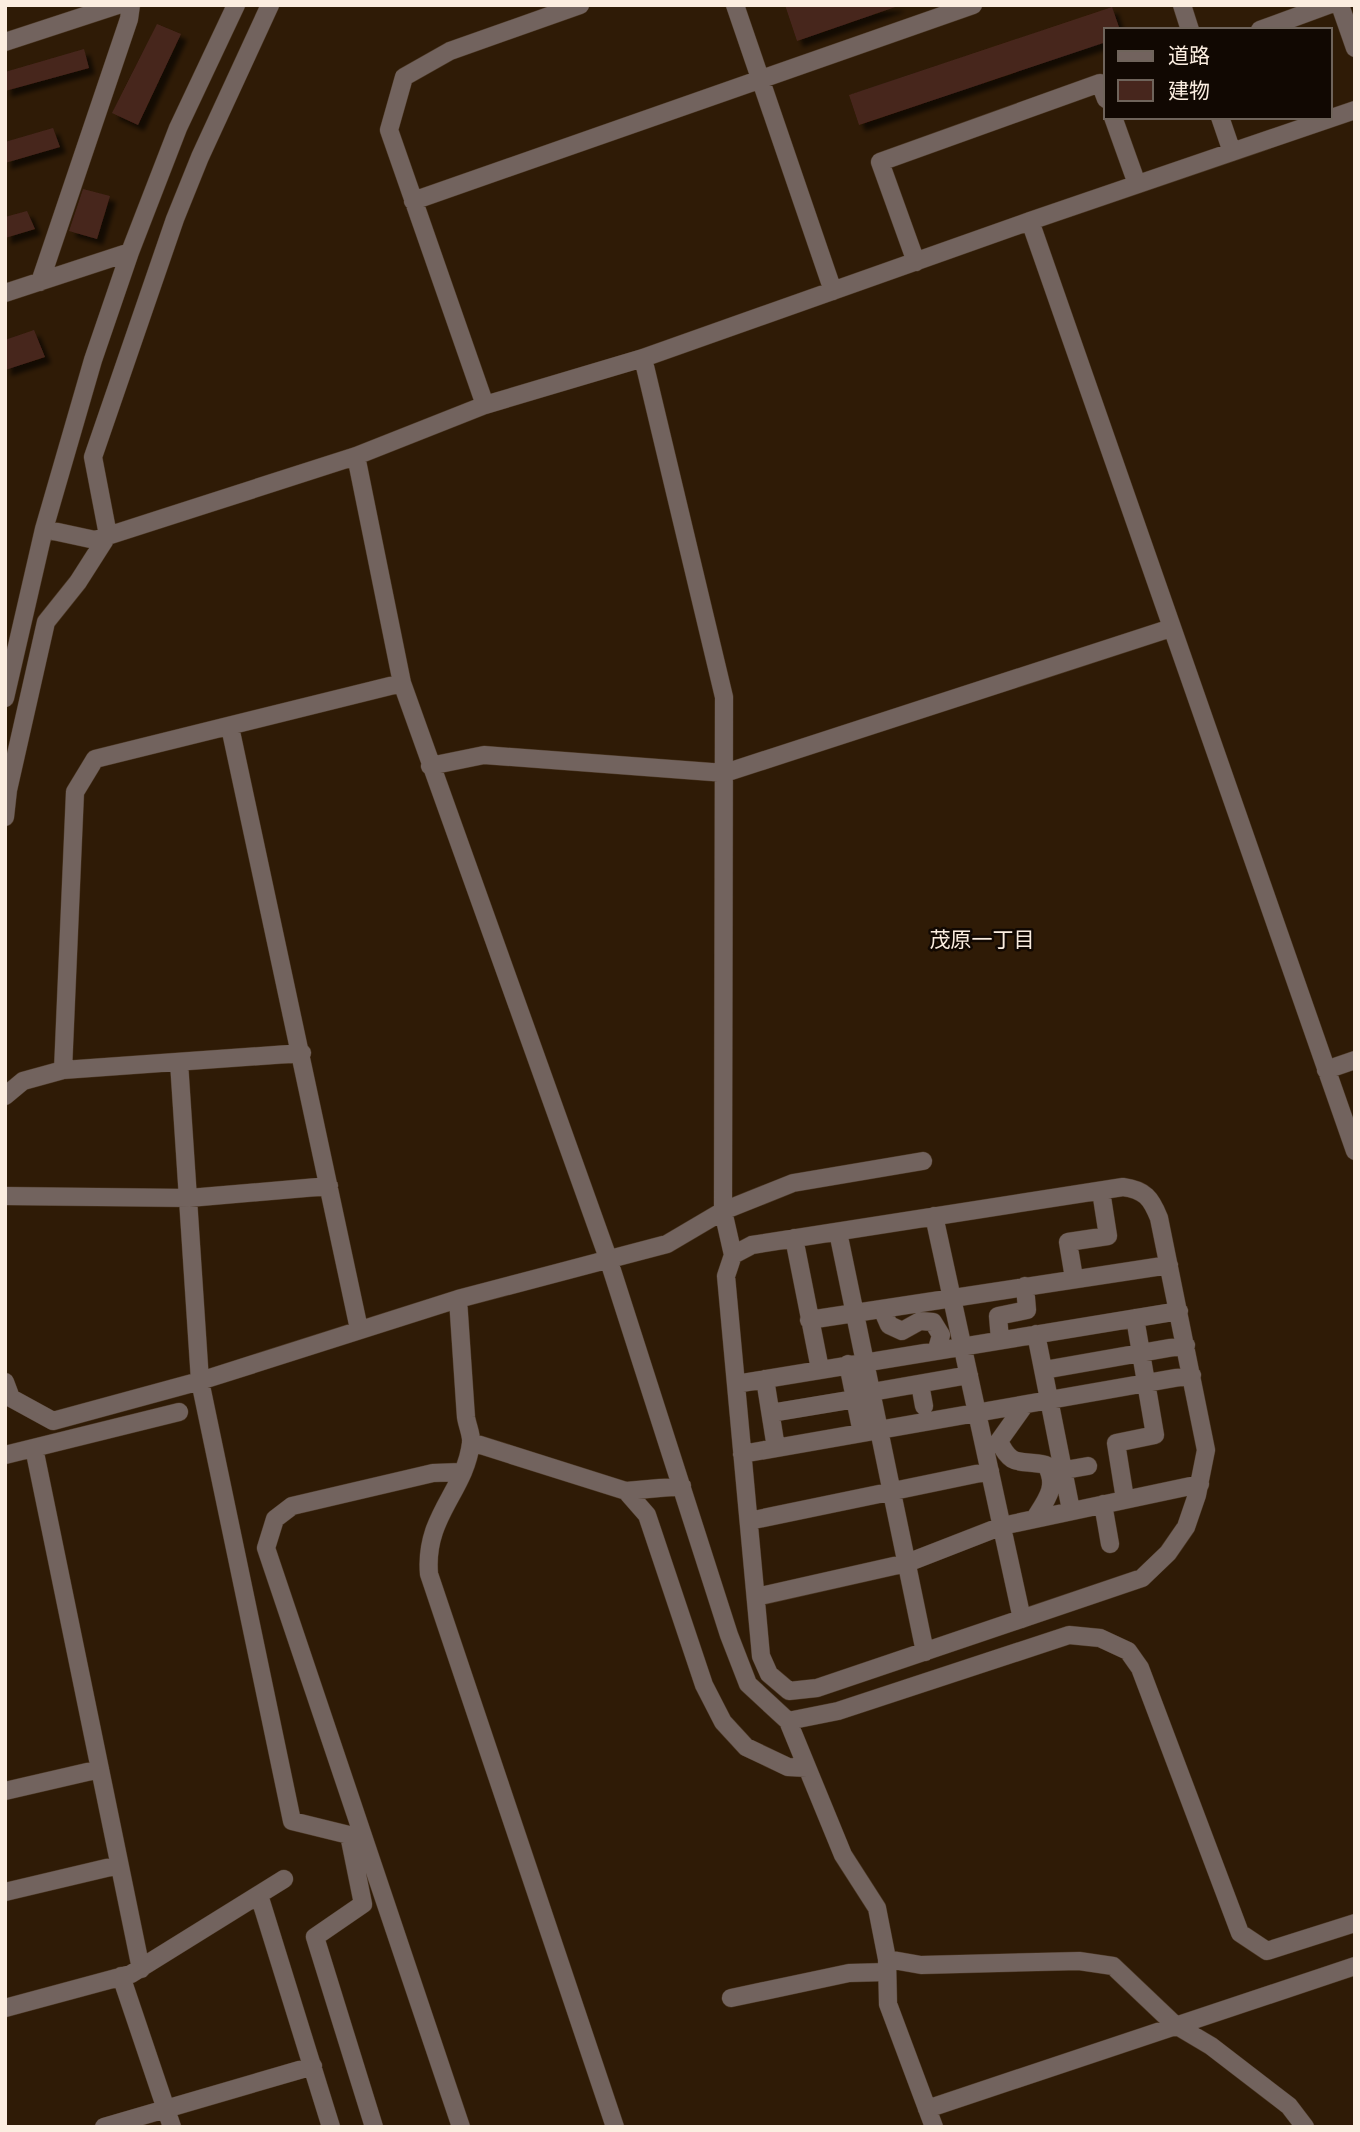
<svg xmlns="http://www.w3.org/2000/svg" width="1360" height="2132" viewBox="0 0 1360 2132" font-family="'Varela Round','Noto Sans JP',sans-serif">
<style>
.building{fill:#47261d;filter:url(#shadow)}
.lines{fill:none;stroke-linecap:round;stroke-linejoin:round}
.minor-casing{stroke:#4c3825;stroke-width:19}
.minor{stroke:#72635e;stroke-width:18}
.labels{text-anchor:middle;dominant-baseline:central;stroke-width:5;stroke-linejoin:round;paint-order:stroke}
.neighbourhood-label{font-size:21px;fill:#fbede0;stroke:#110802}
</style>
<defs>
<filter id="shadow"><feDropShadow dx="6" dy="6" stdDeviation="2" flood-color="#0009"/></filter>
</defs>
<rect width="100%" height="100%" fill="#2f1b06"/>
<path class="building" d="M785 5H898V6L797 41Z
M1112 7 1120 30H1106V42L859 125 849 95Z
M157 24 181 34 138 125 112 113Z
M84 49 89 68 5 91V72Z
M53 128 60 147 5 163V142Z
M83 189 110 196 97 239 69 231Z
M27 211 35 229 5 238V217Z
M34 330 45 357 5 370V340Z"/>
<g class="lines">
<defs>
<path id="minor" d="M735 5 833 291
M1182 5 1190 30
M1340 5 1355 48
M1260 30 1328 5
M5 42 118 5
M1113 117 1137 184
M1220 117 1232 152
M413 201 973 5
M1030 221 1355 1151
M916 262 880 162 1100 83 1106 99
M40 282 129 19 131 5
M5 293 130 252
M643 358 724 697 723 1211 733 1255
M485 405 389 130 404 77 450 51 580 5
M356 456 402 683 608 1258 729 1635 748 1684 788 1721 843 1855 877 1908 887 1959 888 2004 934 2127
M44 529 95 540 356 456 485 405 643 358 1030 221 1355 110
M5 698 44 529 93 360 130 252 178 128 236 5
M230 727 359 1329
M430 766 484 755 725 773 1171 628
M5 817 8 790 46 622 78 582 108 535 93 457 175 219 200 157 270 5
M179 1062 200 1381 292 1821 349 1835 363 1904 315 1937 374 2127
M63 1070 302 1053
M1326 1070 1355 1060
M5 1096 23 1081 63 1070 75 792 95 759 402 683
M1123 1187C1145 1190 1151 1198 1159 1218L1206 1450 1197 1495 1186 1527 1168 1553 1142 1578 817 1688 789 1691 769 1674 761 1656 726 1276 733 1255 752 1245Z
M5 1196 189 1198 329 1186
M934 1216 1022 1619
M838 1232 925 1652
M794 1238 820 1369
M1074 1278 1068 1242 1108 1236 1101 1191
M458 1299C461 1339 463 1378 466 1417 467 1425 472 1435 471 1443 465 1492 424 1516 429 1574L615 2127
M882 1309 889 1325 902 1331 920 1321 933 1322 941 1335 937 1349
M809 1320 1169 1265
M1036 1334 1071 1510
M1000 1340 998 1316 1027 1310 1025 1286
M848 1364 862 1433
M1044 1370 1186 1345
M765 1379 776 1448
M5 1382 11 1398 53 1421 200 1381 458 1299 667 1244 723 1211 793 1183 923 1161
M736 1384 1179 1311
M920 1384 924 1406
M872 1392 969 1375
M1024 1406 999 1441C1012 1469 1020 1459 1046 1465 1058 1486 1047 1499 1035 1518
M771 1413 855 1399
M471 1442 626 1491 647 1515 704 1685 723 1722 746 1747 788 1767 807 1768
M34 1448 141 1969
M742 1454 1192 1375
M5 1455 179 1412
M1065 1470 1088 1466
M626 1491 682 1486
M1125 1499 1116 1443 1155 1435 1135 1318
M1103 1504 1110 1544
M749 1521 990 1471
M756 1597 907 1563 1002 1526 1200 1484
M788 1721 838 1711 1069 1635 1100 1638 1128 1651 1140 1668 1240 1933 1267 1951 1355 1923
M5 1791 100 1769
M5 1892 119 1865
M259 1895 331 2127
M887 1959 921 1965 1079 1961 1113 1966 1174 2024 1211 2046 1289 2106 1305 2127
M121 1976 172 2127
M731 1998 849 1973 887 1972
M5 2008 131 1974 284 1879
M927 2109 1355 1966
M104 2127 313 2066
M461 2127 266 1548 275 1519 292 1506 433 1473 461 1472"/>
</defs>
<use href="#minor" class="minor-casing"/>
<use href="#minor" class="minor"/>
</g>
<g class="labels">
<g class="neighbourhood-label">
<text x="982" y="940">茂原一丁目</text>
</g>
</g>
<rect width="1360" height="2132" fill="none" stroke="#fbede0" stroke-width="14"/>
<rect x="1104" y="28" width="228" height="91" fill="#110802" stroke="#6f645b" stroke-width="2"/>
<rect x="1118" y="51" width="35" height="10" fill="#72635e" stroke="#6f645b" stroke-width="2"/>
<text x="1168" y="63" font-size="21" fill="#fbede0">道路</text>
<rect x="1118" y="80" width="35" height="21" fill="#47261d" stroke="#6f645b" stroke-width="2"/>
<text x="1168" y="98" font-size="21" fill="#fbede0">建物</text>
</svg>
